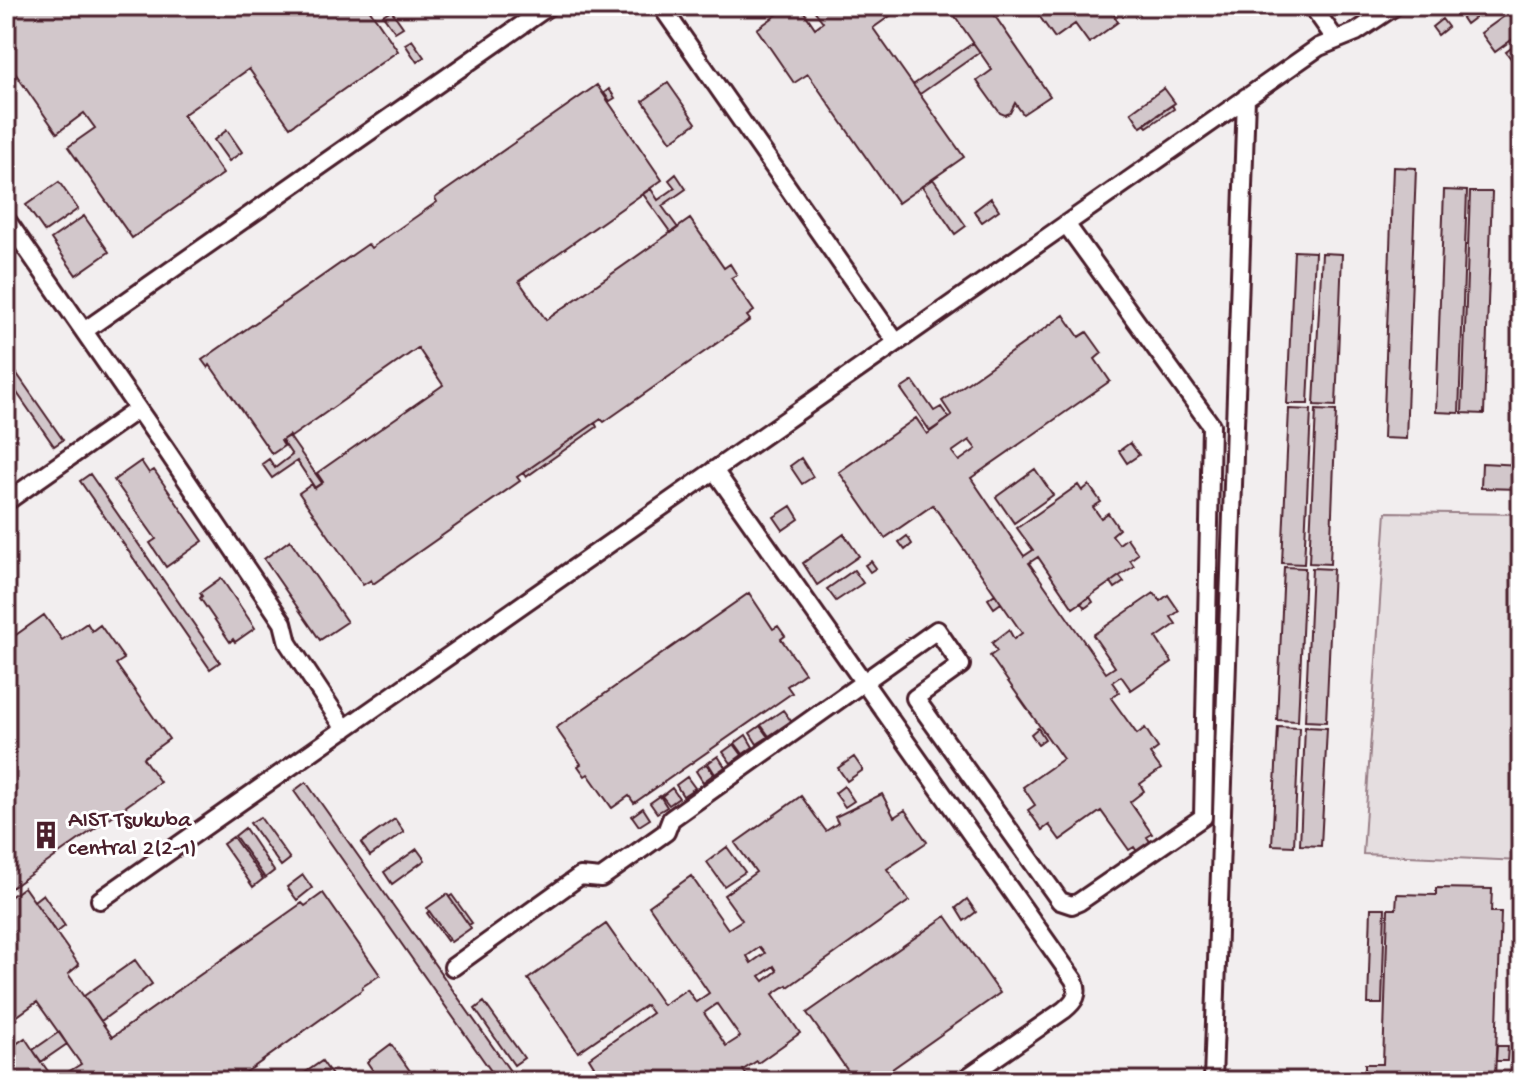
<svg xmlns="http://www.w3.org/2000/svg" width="1527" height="1087" viewBox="0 0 1527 1087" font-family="'Gochi Hand',sans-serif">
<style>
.built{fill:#f2eeef}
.green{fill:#e5dee0;stroke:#987e86;stroke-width:2}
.building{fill:#d2c7cb;stroke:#4a1f2b;stroke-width:2;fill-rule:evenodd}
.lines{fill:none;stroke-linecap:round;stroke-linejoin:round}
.lane-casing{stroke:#4a1f2b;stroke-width:22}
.lane{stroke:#fff;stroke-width:16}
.labels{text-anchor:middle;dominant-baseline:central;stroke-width:6;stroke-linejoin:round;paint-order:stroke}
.poi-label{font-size:24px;fill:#4a1f2b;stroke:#fff;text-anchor:start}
</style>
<rect width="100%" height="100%" fill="#fff"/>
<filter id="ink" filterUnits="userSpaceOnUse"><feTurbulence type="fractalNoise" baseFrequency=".0125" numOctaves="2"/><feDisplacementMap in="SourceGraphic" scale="16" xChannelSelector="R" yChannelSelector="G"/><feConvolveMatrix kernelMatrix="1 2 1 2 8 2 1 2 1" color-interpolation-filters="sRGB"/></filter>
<g filter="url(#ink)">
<path class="built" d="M6 6H1521V1081H6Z"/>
<path class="green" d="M1386 512 1521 514V861L1363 854Z"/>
<path class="building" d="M6 6H367L398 51 290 127 249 69 183 115 223 174 132 238 68 147 95 128 84 113 57 133 6 60Z
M789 6H800L815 28 823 22 811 6H904L873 28 964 157 898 203 808 74 794 83 757 29Z
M948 6H988L1050 96 1023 114 1015 103 1010 113 1005 115 1000 113 977 81 992 70Z
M1032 6H1108L1118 22 1089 43 1075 24 1055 38Z
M1454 6H1490L1466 24Z
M1517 7 1521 13V33L1495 52 1481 33Z
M391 10 403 27 395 32 383 15Z
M1442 19 1448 27 1438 35 1432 27Z
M412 40 424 57 417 62 405 44Z
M1521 41V72L1506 52Z
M973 43 980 52 920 94 913 85Z
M668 83 696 123 671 141 643 101Z
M597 85 662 180 519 281 546 320 690 219 724 268 730 264 737 275 731 278 754 311 747 316 750 320 604 422 601 419 517 477 520 481 373 584 371 580 363 585 299 493 312 484 314 488 323 482 317 473 443 385 418 348 291 437 289 435 282 440 281 441 284 446 272 454 210 365 208 368 202 360 368 244 371 248 437 202 435 198Z
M1164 88 1175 103 1141 127 1131 112Z
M609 89 615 98 610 101 604 93Z
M1172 105 1174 109 1147 127 1144 124Z
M227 130 242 152 229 161 214 140Z
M1393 167 1416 168 1406 439 1383 438Z
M676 174 686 189 662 206 678 228 671 233 643 194 651 189 658 200 675 188 669 180Z
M933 179 966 226 955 234 922 186Z
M59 182 78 209 45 232 26 205Z
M1444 190 1467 191 1459 413 1436 412Z
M1470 192H1492L1484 414 1462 413Z
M991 198 999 210 982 222 974 211Z
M84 216 109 252 76 275 51 239Z
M1294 251 1315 252 1308 404H1287Z
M1322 253 1342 254 1336 406 1314 405Z
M1064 315 1079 337 1087 332 1102 353 1095 359 1110 381 971 478 1024 556 1033 550 1017 528 1078 485 1082 491 1089 485 1101 502 1093 507 1101 518 1108 513 1119 529 1112 535 1119 544 1127 538 1138 554 1130 560 1134 566 1073 608 1038 557 1029 563 1106 673 1115 667 1093 635 1154 593 1160 601 1168 595 1179 611 1171 617 1176 624 1156 638 1172 662 1131 690 1121 676 1112 682 1119 692 1111 698 1137 734 1145 728 1158 748 1150 754 1161 769 1140 784 1144 791 1130 802 1152 834 1147 837 1151 843 1138 853 1134 847 1129 850 1101 811 1060 840 1049 825 1042 830 1028 810 1035 805 1023 787 1063 759 990 656 997 651 992 643 1009 630 1014 639 1022 633 933 505 885 538 839 472 916 418 927 434 952 416 942 401ZM969 440 976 449 959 461 952 452Z
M6 358 63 440 54 446 6 377Z
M913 381 934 411 941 407 949 418 930 431 901 389Z
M1289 409 1311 410 1304 564 1282 563Z
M1316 410 1336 411 1330 564 1309 563Z
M595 423 597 427 526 477 523 473Z
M289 436 322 483 315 488 297 461 272 478 262 464 269 459 275 468 292 455 282 440Z
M1130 443 1139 455 1127 463 1119 451Z
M801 458 813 477 802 484 790 466Z
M141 461 149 473 154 470 203 541 166 567 150 543 156 539 114 480Z
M1482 463 1521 465V489L1481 488Z
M1035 469 1053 495 1014 523 996 497Z
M90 474 220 662 210 669 80 481Z
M791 506 799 519 783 530 774 517Z
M844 534 859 556 817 585 803 563Z
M907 536 912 544 905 550 899 542Z
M290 540 347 622 320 640 264 559Z
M871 561 876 568 870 572 865 565Z
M1284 567 1305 568 1298 721 1277 720Z
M1312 568 1333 569 1326 722 1305 721Z
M854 570 863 583 836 601 827 589Z
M1119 576 1124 582 1115 588 1111 582Z
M221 578 255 628 235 642 233 639 230 642 200 598 202 596 200 593Z
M749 593 773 629 778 626 785 636 781 639 805 673 787 686 792 693 634 803 629 796 612 808 588 774 585 776 578 766 581 764 556 728Z
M995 594 1001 603 994 608 988 599Z
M1090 597 1093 602 1085 608 1081 603Z
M44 615 62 640 87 623 92 631 100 625 124 659 116 664 169 739 143 758 160 782 7 891 10 897 24 887 79 965 68 974 112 1037 302 903 305 906 323 893 380 975 362 987 363 989 234 1081H74L68 1072 81 1064 37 1002 6 1024V642Z
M783 710 791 721 769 736 761 725Z
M760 726 768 737 757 744 750 733Z
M1278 727 1299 728 1294 846 1272 845Z
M1305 727 1327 728 1321 846 1300 845Z
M1038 728 1045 739 1038 744 1031 734Z
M746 735 753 747 743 754 735 743Z
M734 744 742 755 731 763 723 752Z
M718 756 725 767 715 774 708 763Z
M854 757 863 770 847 781 838 768Z
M706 764 714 774 703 782 696 771Z
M687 777 695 788 683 796 676 785Z
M306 782 517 1081H498L294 791Z
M844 786 854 801 845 807 835 793Z
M672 788 679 798 669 805 662 796Z
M882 794 894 817 905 810 927 842 887 869 909 901 788 987 787 985 773 994 800 1033 758 1063 757 1061 743 1070 751 1081H572L594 1066 589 1058 652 1013 646 1005 578 1052 528 979 606 924 663 1005 687 989 696 1002 709 993 649 906 691 876 728 929 742 920 724 895 756 872 735 843 801 796 826 831 838 823 835 817ZM760 947 765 953 751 963 747 956ZM774 966 777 971 764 981 760 976ZM717 1004 740 1037 726 1046 704 1013Z
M660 796 667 807 657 813 650 803Z
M643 808 650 819 639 826 632 816Z
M260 817 290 859 281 866 250 823Z
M395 819 404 832 370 856 361 843Z
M245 828 274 871 265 878 235 836Z
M233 837 263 879 253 887 223 844Z
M727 847 745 872 724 886 707 862Z
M417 849 425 860 392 884 384 872Z
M303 875 312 888 297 900 287 887Z
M1436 888 1492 889 1491 912H1501L1495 1081H1365V1064H1383L1388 909H1396L1397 894 1436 895Z
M43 894 65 926 56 933 34 901Z
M447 894 471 928 451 942 427 908Z
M452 895 472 923 469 925 449 897Z
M967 899 976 912 964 921 956 908Z
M1371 908H1385L1382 1004H1368Z
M429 911 449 939 447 941 427 913Z
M946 916 1000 993 875 1081H855L807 1013Z
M135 960 152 984 101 1021 84 996Z
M484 1002 524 1058 514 1065 475 1009Z
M59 1032 67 1044 41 1062 33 1050Z
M25 1038 33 1050 55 1081H6V1051Z
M391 1044 415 1078 410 1081H380L367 1062Z
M1497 1046H1508L1507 1061H1496Z
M322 1061 336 1081H293Z"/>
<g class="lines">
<defs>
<path id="lane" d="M661 6 896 342
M1312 6 1336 40
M6 219 165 448 283 623 288 643 345 729
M84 331 549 6
M714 470 1074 980C1080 994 1075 1001 1064 1010L962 1081
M6 502 138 409
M100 900 1319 47 1356 32 1395 6
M453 967 580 876 601 878 666 832 671 819 937 630 961 665 915 698 1060 901 1072 905 1079 902 1203 817 1211 425 1066 224
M1213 1081 1246 97"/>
</defs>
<use href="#lane" class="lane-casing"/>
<use href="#lane" class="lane"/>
</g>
</g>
<defs>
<symbol id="building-bare" viewBox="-9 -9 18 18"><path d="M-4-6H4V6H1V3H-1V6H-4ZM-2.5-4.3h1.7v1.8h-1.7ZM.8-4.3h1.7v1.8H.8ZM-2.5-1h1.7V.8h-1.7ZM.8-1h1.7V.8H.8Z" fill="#4a1f2b" stroke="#fff" stroke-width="2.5" paint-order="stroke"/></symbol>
</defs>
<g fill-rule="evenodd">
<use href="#building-bare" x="26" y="815" width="40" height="40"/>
</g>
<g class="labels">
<g class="poi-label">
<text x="68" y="821">AIST Tsukuba<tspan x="68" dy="28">central 2(2-1)</tspan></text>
</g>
</g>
<rect width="1527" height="1087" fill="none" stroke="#fff" stroke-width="32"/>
<rect x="16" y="16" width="1495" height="1055" fill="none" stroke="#4a1f2b" stroke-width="3" filter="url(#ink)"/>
</svg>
